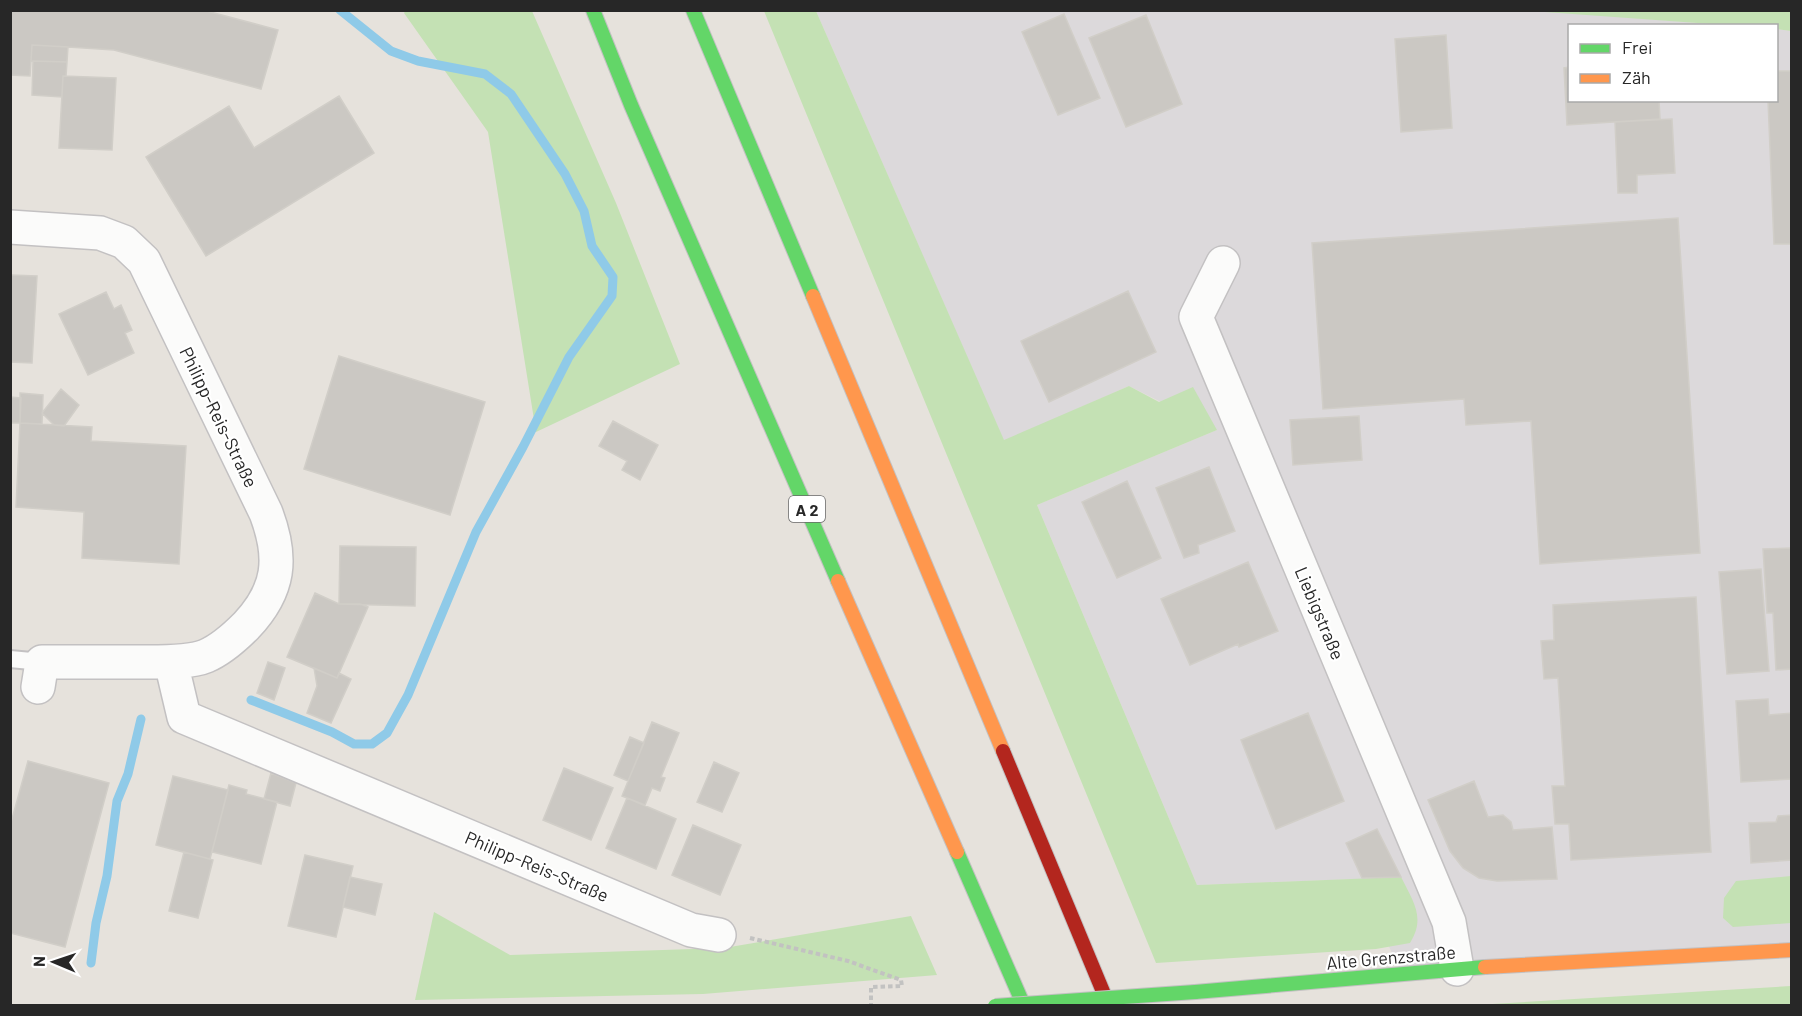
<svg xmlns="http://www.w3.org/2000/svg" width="1802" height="1016" viewBox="0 0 1802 1016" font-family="Barlow,sans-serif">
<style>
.industrial{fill:#dcd9db}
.green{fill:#c4e1b4}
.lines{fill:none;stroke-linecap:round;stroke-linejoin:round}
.stream{stroke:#8fcae8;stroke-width:9}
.building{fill:#cbc8c3;stroke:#d1cec8;stroke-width:1.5}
.lane-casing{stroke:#c3c1c2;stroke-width:20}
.street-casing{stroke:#c3c1c2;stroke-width:36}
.fast-casing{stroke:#c3c1c2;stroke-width:16}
.slow-casing{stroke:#c3c1c2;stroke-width:16}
.jam-casing{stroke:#c3c1c2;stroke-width:16}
.path{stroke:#c2c2c1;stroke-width:4;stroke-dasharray:4.5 3;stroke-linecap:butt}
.lane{stroke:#fbfbfa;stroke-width:16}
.street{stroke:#fbfbfa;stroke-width:33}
.fast{stroke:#63d668;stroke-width:14}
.slow{stroke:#ff974d;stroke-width:14}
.jam{stroke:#b3261e;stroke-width:14}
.fast-bridge-casing{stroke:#c3c1c2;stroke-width:16;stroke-linecap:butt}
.fast-bridge{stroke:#63d668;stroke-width:14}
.labels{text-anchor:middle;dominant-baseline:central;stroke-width:4.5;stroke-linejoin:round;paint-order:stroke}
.shield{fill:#fff;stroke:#686868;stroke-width:1.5}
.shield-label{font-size:16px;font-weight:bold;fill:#272727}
.street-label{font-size:18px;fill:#272727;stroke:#fff}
</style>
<rect width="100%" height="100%" fill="#e6e2dc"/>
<path class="industrial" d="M1531 10 1725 25 1570 26V100H1776L1777 29 1791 31V948L1401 972 1357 879 1197 885 1037 505 1217 430 1129 386 1004 441 816 11Z"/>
<path class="green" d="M406 10 532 11 616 203 680 364 536 432 488 132 404 13Z
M764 11H816L1004 440 1129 386 1159 402 1193 387 1217 430 1037 505 1197 885 1401 877C1413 901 1426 918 1410 943L1376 949 1156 963Z
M1531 11H1791V31L1777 29 1776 26 1725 25Z
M1791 876V923L1733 927 1723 918 1724 898 1736 881Z
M434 912 510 955 724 948 911 916 937 975 703 994 415 1000Z
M1791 986V1005H1475Z"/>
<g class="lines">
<path class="stream" d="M251 700 332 732 354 744H372L387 733 408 695 476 532 523 447 569 357 612 296 613 277 592 246 584 211 565 174 511 94 485 74 418 61 391 51 340 10
M91 963 96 923 107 876 117 801 128 774 141 719"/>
</g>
<path class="building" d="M10 10H203L278 30 261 89 114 50 68 47 32 45 30 76 10 75Z
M1064 14 1100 98 1058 115 1022 32Z
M1146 15 1182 104 1126 127 1089 38Z
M1446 35 1452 128 1401 132 1395 39Z
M32 45 68 47 67 62 31 61Z
M33 61 67 62 66 76H63L62 97 32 95Z
M1570 67V100H1659L1660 119 1567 125 1564 68Z
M1776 71H1792V244H1774L1768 100H1776Z
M63 76 116 78 112 150 59 148Z
M339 96 374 153 206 256 146 157 229 106 254 148Z
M1672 119 1675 173 1637 175V193H1618L1615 122Z
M1678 218 1700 553 1540 564 1531 421 1466 425 1464 399 1323 409 1312 243Z
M10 275 37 276 32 363 10 362Z
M1128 291 1156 352 1049 402 1021 341Z
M106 292 114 309 121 305 132 330 125 333 134 353 88 375 59 314Z
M339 356 485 402 450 515 304 469Z
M61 389 79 405 64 426 54 425 42 413Z
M20 393 43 395 42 424 20 423Z
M10 397 21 398 20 423H10Z
M1359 416 1362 460 1293 465 1290 420Z
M613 421 658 445 640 480 622 470 627 461 599 446Z
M20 423 92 427 91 441 186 446 179 564 82 558 84 512 16 507Z
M1209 467 1235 531 1198 545 1199 553 1184 558 1156 488Z
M1127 481 1161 558 1117 578 1082 502Z
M340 546 416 547 415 606 339 604Z
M1792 548V669L1776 670 1773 613H1767L1763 549Z
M1248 562 1278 631 1239 647 1238 644 1190 665 1161 599Z
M1761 569 1769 671 1727 674 1719 572Z
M315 593 339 604H360L368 607 337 678 287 657Z
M1696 597 1711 852 1571 860 1569 824H1555L1552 786H1565L1558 678 1544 679 1541 641 1554 640 1553 605Z
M268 662 285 668 274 700 257 693Z
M314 668 337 678 339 673 351 679 331 723 307 713 317 686Z
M1768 699 1769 715 1792 713V779L1741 782 1736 701Z
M1308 713 1344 801 1276 829 1241 740Z
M652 722 679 733 661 777 665 778 660 791 652 788 645 805 622 796Z
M630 737 644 743 628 781 614 775Z
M28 761 109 783 65 947 10 933V826Z
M714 762 739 773 722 812 697 802Z
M564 768 613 788 591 840 543 820Z
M271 773 296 783 290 806 264 799Z
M173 776 228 790 210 859 156 845Z
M1474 781 1488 817 1503 815 1511 822 1513 830 1552 827 1557 879 1497 881 1479 878 1463 868 1450 851 1428 800Z
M229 785 247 790 246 794 277 802 261 864 212 852Z
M627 798 676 819 656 869 606 848Z
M1792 815V860L1751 863 1749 823 1776 822 1778 816Z
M693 825 741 845 720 895 672 875Z
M1377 829 1401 877 1362 878 1346 843Z
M184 852 213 860 198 918 169 911Z
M305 855 353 866 336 937 288 926Z
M350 877 382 884 375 915 343 907Z"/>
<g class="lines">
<defs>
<path id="lane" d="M10 659 42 662"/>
<path id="street" d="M10 227 100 233 124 242 144 261 266 513C283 558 280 590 246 626 235 637 220 650 206 656 190 663 157 662 138 662 106 662 74 662 42 662L38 687
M1223 263 1196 317 1449 922 1457 969
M171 662 184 717 691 930 719 935"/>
<path id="fast" d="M593 10 631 105 838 581
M693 10 813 296
M957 852 1024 1006
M1195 992 1485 967"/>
<path id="slow" d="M813 296 1003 751
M838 581 957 852
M1485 967 1792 950"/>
<path id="jam" d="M1003 751 1109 1006"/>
</defs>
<use href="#lane" class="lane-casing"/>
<use href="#street" class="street-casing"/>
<use href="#fast" class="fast-casing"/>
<use href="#slow" class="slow-casing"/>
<use href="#jam" class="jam-casing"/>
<path class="path" d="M750 938 848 961 901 980 902 986 871 987V1006"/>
<use href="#lane" class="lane"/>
<use href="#street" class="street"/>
<use href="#fast" class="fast"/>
<use href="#slow" class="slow"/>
<use href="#jam" class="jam"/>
<defs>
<path id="fast-bridge" d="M995 1006 1195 992"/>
</defs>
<use href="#fast-bridge" class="fast-bridge-casing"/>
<use href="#fast-bridge" class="fast-bridge"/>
</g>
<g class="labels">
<rect class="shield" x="789" y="496" width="36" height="26" rx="4.5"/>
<g class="shield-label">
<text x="807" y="509">A 2</text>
</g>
<g class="street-label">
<text transform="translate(219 417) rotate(64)">Philipp-Reis-Straße</text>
<text transform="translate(1320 613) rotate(67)">Liebigstraße</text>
<text transform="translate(537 866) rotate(23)">Philipp-Reis-Straße</text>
<text transform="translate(1391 957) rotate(-5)">Alte Grenzstraße</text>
</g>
</g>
<rect width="1802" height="1016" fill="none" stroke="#272727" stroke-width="24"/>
<rect x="1568" y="24" width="210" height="78" fill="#ffffff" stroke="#a9a9a9" stroke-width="1.5"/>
<rect x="1580" y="44" width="30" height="9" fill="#63d668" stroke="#a9a9a9" stroke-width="1.5"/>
<text x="1622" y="54" font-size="18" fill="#272727">Frei</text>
<rect x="1580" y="74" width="30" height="9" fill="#ff974d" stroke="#a9a9a9" stroke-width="1.5"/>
<text x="1622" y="84" font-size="18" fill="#272727">Zäh</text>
<g transform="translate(54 962) rotate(272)" stroke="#ffffff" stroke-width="4.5" paint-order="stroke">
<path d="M0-4.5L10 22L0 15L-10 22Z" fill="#272727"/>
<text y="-9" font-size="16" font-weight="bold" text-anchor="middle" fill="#272727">N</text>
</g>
</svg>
